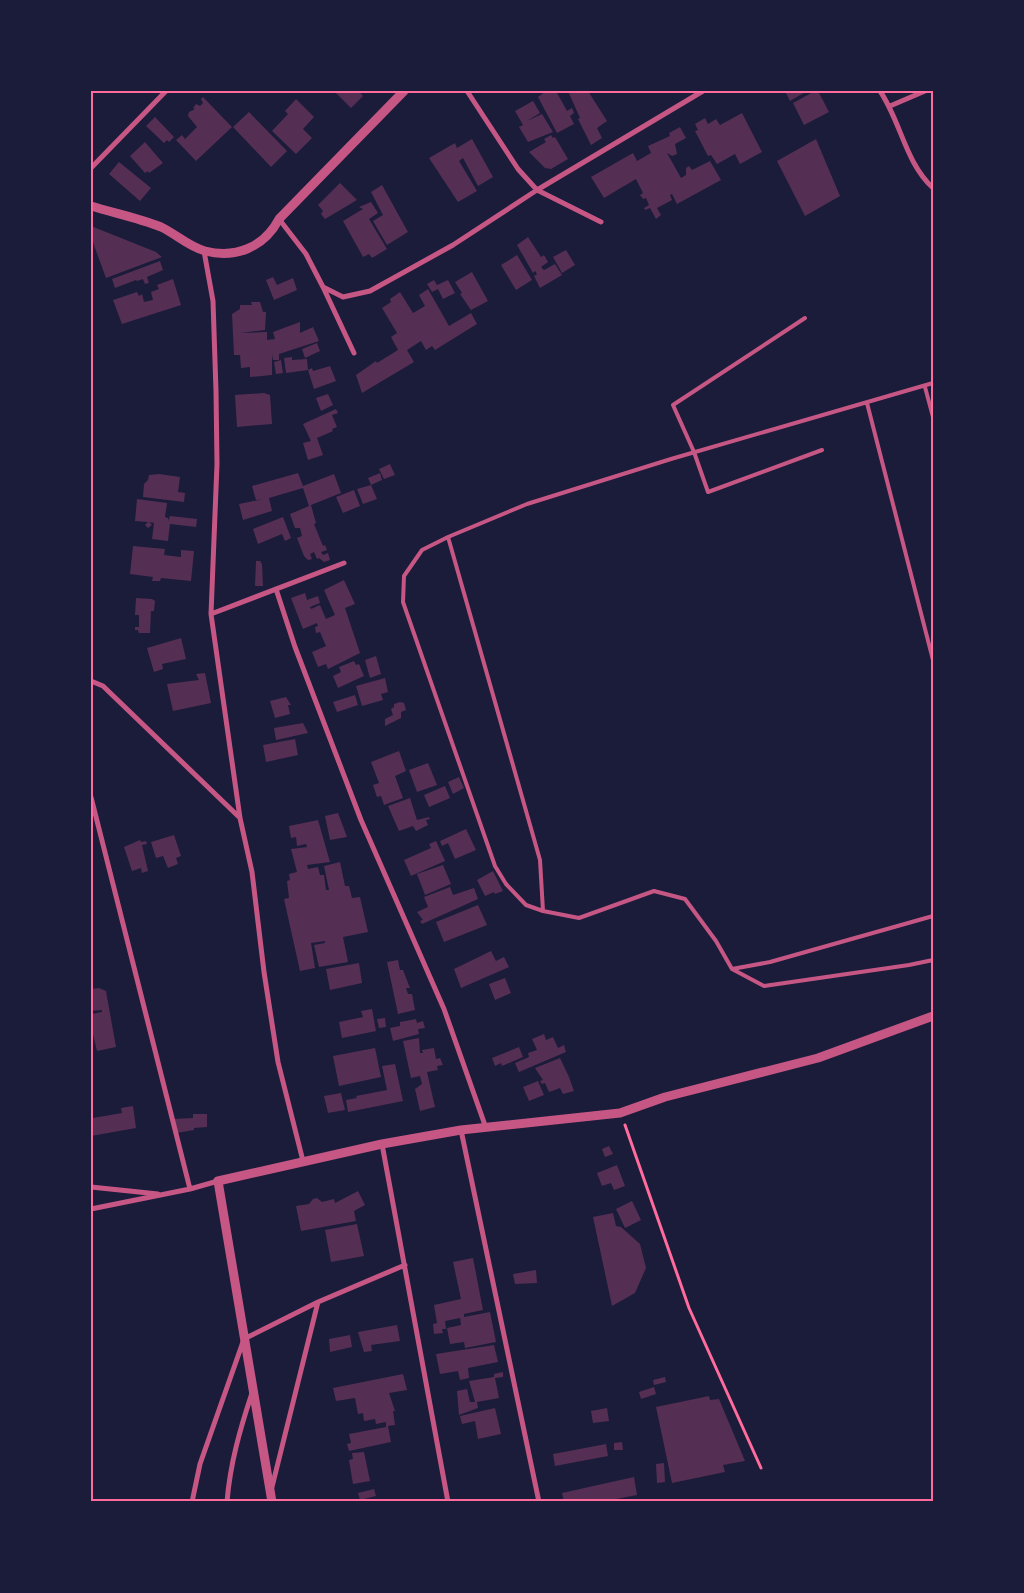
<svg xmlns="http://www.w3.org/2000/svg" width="1024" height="1593" viewBox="0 0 1024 1593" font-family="'Asap Condensed',sans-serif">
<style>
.building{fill:#542f53}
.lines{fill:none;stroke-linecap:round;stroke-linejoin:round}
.path{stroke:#ff6b9d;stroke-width:3}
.service{stroke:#c65784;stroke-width:4}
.minor{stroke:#c65784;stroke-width:5}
.tertiary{stroke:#c65784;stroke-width:9}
.neatline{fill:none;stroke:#ff6b9d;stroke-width:2}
</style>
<rect width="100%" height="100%" fill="#1b1b3a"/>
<path class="building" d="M334 91H359L363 96 351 108Z
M546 91H556L567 111 572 108 574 113 570 116 574 124 557 133 538 97Z
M568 91H588L607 121 597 128 602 138 591 145 578 119 580 118Z
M785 91H807L790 101Z
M815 91H818L829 112 804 125 793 103Z
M203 97 232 127 196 161 176 140 182 135 185 139 197 127 188 116 189 112 195 109 193 108 196 104 200 106 203 103 201 99Z
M296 99 314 117 303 129 312 138 296 154 272 131 288 114 285 111Z
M533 101 540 113 527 121 542 114 553 132 528 142 519 127 523 125 515 111Z
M249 112 287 151 271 167 233 127Z
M742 113 762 152 740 164 735 154 717 164 711 155 708 156 695 131 698 130 695 124 705 118 708 124 716 119 720 125Z
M155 117 174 137 169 142 167 140 164 143 146 126Z
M680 127 686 138 675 144 677 154 672 156 667 153 681 178 686 175V168L689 166 692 170 710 161 721 180 677 204 672 194 670 195 672 200 657 208 661 215 656 219 650 208 645 210 644 208 649 205 646 198 643 199 640 195 643 193 636 179 604 198 591 177 633 153 637 161 651 153 648 146 670 136 669 133Z
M551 135 553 138 555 137 568 159 551 169 545 168 529 152 546 142 544 139Z
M472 139 493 177 478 186 463 158 459 161 477 191 458 202 429 158 455 143 457 148Z
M816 139 840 196 805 216 777 161Z
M145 142 163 163 149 173 148 171 145 173 130 156Z
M119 162 151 188 140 201 109 174Z
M340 183 357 200 325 219 321 214 323 211 318 205Z
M382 185 408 232 387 245 373 221 383 215 371 192Z
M371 202 378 213 369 219 387 249 372 258 369 254 363 257 343 221 363 209 359 207Z
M91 226 156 252 162 257 106 278 91 237Z
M528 237 541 257 544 255 548 262 541 267 544 270 555 264 562 275 540 288 534 276 537 274 535 271 533 273 517 245Z
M566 250 575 265 562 273 553 257Z
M517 255 532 280 516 290 501 265Z
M160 261 163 270 147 277 149 283 145 284 143 279 137 281 136 280 115 288 112 279Z
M472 272 488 301 471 310 460 294 462 293 455 282Z
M273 277 277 285 293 278 297 290 274 300 266 280Z
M173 279 181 305 122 324 113 300 137 292 139 296 142 294 144 302 153 300 151 292 159 289 157 285Z
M434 280 437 285 448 280 455 293 443 299 438 289 432 292 427 284Z
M428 289 449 326 471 313 477 324 435 350 432 346 426 350 421 341 407 350 414 362 362 393 356 375 376 361 377 363 398 350 391 337 397 333 382 308 391 302 390 299 400 292 413 313 425 306 419 295Z
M251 302H260L263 312H266L265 330 240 333 267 332V340L275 339 273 332 300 322V333L313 327 319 341 279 354V360H273L272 354V375L250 377V367L241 368 240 355H234L232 314 240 309V305H252Z
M317 343 320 351 305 358 302 349Z
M292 357V360L307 359 308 370 286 373 284 358Z
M281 360 283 373 276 374 274 362Z
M330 366 336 381 314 389 308 370 312 368 313 371Z
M264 393 270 395 272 424 237 427 235 395Z
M328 394 333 405 321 411 316 398Z
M336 409 338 413 332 415 337 427 332 429 333 431 317 438 323 455 308 460 303 443 311 441 303 424Z
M390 464 395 475 384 479 379 469Z
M298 473 303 486 334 474 341 493 311 505 316 523 314 524 323 546 325 545 327 550 321 552 323 555 328 553 330 560 324 562 319 558 317 559 314 552 310 554 312 559 308 560 304 556 297 538 302 536 300 528H295L290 514 309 506 303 488 269 498 272 511 243 520 239 504 264 499 256 500 252 486Z
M380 473 382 480 371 485 377 499 363 504 357 489 371 485 368 478Z
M159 474 180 477 178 492 185 493 184 502 143 497 144 484 148 480 149 475Z
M354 490 360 506 343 513 336 497Z
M137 499 167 503 165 517 168 518V521L170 516 197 519 196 527 170 524 168 541 152 539 154 523 149 522 152 525 148 528 145 525 148 522 135 521Z
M283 517 291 538 285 541 282 534 258 544 253 529Z
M133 546 165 549 164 555 181 557V550L194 551 191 581 161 578 160 581H152L153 577 130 574Z
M256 561H260L262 564 263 586H255Z
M344 580 355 604 345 608 360 653 328 669 326 664 318 667 312 652 326 646 320 632 316 633 315 627 318 626 317 623 303 629 291 598 305 593 307 600 318 596 320 603 310 607 311 609 320 605 326 619 335 615 324 590Z
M136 598 152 599 155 601 154 611H151L150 633H139L138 630H135V627H139V615H135Z
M181 638 186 659 162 664 163 669 154 672 147 648Z
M376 656 381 674 370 678 365 660Z
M354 661 356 665 359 664 364 676 338 688 333 676 341 672 339 667Z
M205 673 211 703 173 711 167 684 199 680 196 674Z
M385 678 388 692 381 694 383 700 362 706 356 686Z
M355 695 358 705 337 712 333 702Z
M286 697 291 705H288L290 714 275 718 270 701Z
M400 702 404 703 406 710 401 712V718L385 726V719L393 715 391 709 394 707V704Z
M303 723 308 733 276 740 274 728Z
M295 739 298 755 266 762 263 745Z
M399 751 406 771 395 776 403 798 384 805 381 796 377 797 373 785 379 783 371 762Z
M428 763 437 785 417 792 409 770Z
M459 777 464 788 453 794 448 782Z
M445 786 450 798 429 807 424 795Z
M410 798 417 820 429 817 430 819 426 820 428 825 416 831 413 826 399 831 388 806Z
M338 813 347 837 330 840 325 816Z
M318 820 330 862 307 865 308 869 318 867 320 875H324L326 890H329L324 866 340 862 345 886H349L352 898 360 897 368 932 343 937 348 962 319 967 314 945 325 943V941L311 943 315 968 300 971 284 899 289 898 287 881 290 880 289 874 297 872 291 849 307 847 306 844 297 846 296 837 291 838 289 826Z
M466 829 476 850 455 859 448 843 442 846 440 841Z
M174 835 181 856 176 858 178 864 168 868 163 856 156 858 151 842Z
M140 840 141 842 146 841 147 844 142 845 148 871 142 873 141 868 132 871 124 847Z
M436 841 445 861 411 876 404 860 431 848 429 844Z
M443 865 451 884 425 895 417 874Z
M493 871 503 891 495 894 494 892 485 896 477 880Z
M450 887 453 895 474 888 478 899 422 924 420 921 423 920 417 912 428 907 424 897Z
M478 905 487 925 444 942 436 922Z
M491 951 496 961 504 957 509 967 461 988 454 969Z
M398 960 400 970H403L410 988H406L408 994H412L415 1010 398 1014 387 962Z
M359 963 362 983 330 990 326 969Z
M505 978 511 993 495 1000 489 984Z
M99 988 106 991 116 1047 97 1051 91 1026V1014L102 1012V1010L91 1011V989Z
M372 1009 376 1031 342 1038 339 1022 363 1017 361 1011Z
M385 1018 386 1027 379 1028 377 1019Z
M416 1019 417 1023 423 1021 425 1028 418 1029 419 1034 393 1041 390 1028 400 1026V1022Z
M544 1034 546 1040 553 1037 558 1048 564 1045 566 1052 519 1072 515 1063 529 1057 528 1053 537 1050 532 1039Z
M419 1038 420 1053H423L422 1050 434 1048 436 1059 440 1058 443 1065 437 1066 438 1070 427 1072 435 1107 420 1111 415 1089 422 1084 420 1076 411 1078 403 1041Z
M519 1047 523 1057 502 1066 501 1063 495 1066 492 1058Z
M375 1048 381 1077 339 1086 333 1056Z
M560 1058 569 1077 574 1091 563 1094 560 1088 549 1092 545 1083 542 1084 540 1081 543 1080 535 1068Z
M395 1064 403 1101 348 1112 346 1100 357 1098 356 1096 387 1090 382 1066Z
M538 1081 544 1095 529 1101 523 1087Z
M341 1093 345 1110 328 1113 324 1096Z
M133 1106 136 1128 91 1136 93 1118 122 1113 121 1108Z
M193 1114H207V1127L194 1128V1130L176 1133 173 1119 193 1118Z
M609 1146 613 1154 605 1157 602 1149Z
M617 1165 625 1186 614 1190 611 1183 602 1186 597 1173Z
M358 1191 365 1205 354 1211 356 1221 301 1231 296 1206 309 1204 313 1199 317 1198 322 1202 334 1199 335 1203Z
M632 1201 641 1220 625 1228 616 1209Z
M613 1213 616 1226 621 1227 640 1244 646 1268 635 1293 612 1306 593 1217Z
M357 1224 364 1256 331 1262 325 1230Z
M473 1258 483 1310 464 1314V1317L490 1312 496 1342 465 1348 464 1342 450 1344 447 1328 461 1325 460 1318 445 1321 446 1329H442L443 1333 434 1334 433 1324 437 1323 434 1305 461 1299 453 1262Z
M536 1270 537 1283 515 1284 513 1274Z
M397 1325 400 1341 371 1345 372 1351 364 1352 358 1332Z
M350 1335 352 1347 330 1352 329 1339Z
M494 1345 498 1362 468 1368 469 1378 460 1380 458 1371 440 1374 436 1354Z
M503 1372V1377L495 1378 499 1398 477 1402 478 1408 459 1415 457 1391 467 1389 470 1402H475L469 1381 494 1377V1374Z
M403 1374 407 1390 389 1393 395 1411H393L395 1425 388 1426 391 1442 349 1451 347 1444 351 1443 349 1434 386 1427V1422L376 1424 375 1419 364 1421 363 1413 358 1414 355 1398 336 1401 333 1388Z
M665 1377 666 1382 654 1385 653 1380Z
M654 1387 656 1394 641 1399 639 1392Z
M709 1396 710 1400 719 1399 745 1461 723 1465 725 1472 672 1483 656 1407Z
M495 1408 501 1434 478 1439 475 1421 462 1424 460 1416Z
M607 1408 609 1421 593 1423 591 1411Z
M622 1442 623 1450H614V1443Z
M606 1444 608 1456 555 1466 553 1454Z
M364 1452 370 1481 353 1484 349 1460 353 1459 352 1453Z
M664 1463 665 1482 657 1483 656 1464Z
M634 1477 637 1495 616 1499 617 1502H564L562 1493Z
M374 1489 376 1496 360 1500 358 1493Z"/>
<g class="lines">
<path class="path" d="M625 1125 689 1308 761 1468"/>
<path class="service" d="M805 318 673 405 694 452 708 492 822 450
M933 383 671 459 527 504 448 537 422 550 404 576 403 602 495 866 506 884 526 905 543 911 579 918 654 891 685 899 716 941 732 969 764 986 909 965 933 960
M925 387 933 417
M867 403 933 660
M448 537 540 860 543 911
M732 969 770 962 933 916"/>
<path class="minor" d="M467 91 518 169 537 190 601 222
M880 91C901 122 905 162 933 188
M890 106 925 91
M91 168 166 91
M279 219 306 254 323 287 343 297 370 291 453 245 537 190 703 91
M204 251 213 301 216 391 217 464 211 614 240 818 252 872 264 972 278 1062 303 1161
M323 287 354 353
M276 589 295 647 361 820 444 1009 486 1128
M211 614 344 563
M91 681 103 686 239 817
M91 797 190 1189
M461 1130 539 1502
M382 1144 448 1502
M91 1187 158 1194
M91 1209 190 1189 218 1181
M272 1487 318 1302
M192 1502 200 1464 244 1339 318 1302 405 1265
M227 1502C230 1464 240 1429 252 1393"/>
<path class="tertiary" d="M91 206C114 213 139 218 161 227 176 234 189 247 205 251 236 259 264 247 279 219L404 91
M272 1502 218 1181 382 1144 461 1130 620 1113 665 1097 818 1058 933 1016"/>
</g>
<rect width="1024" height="1593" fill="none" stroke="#1b1b3a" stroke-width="185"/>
<rect x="92" y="92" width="840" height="1408" class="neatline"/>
</svg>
